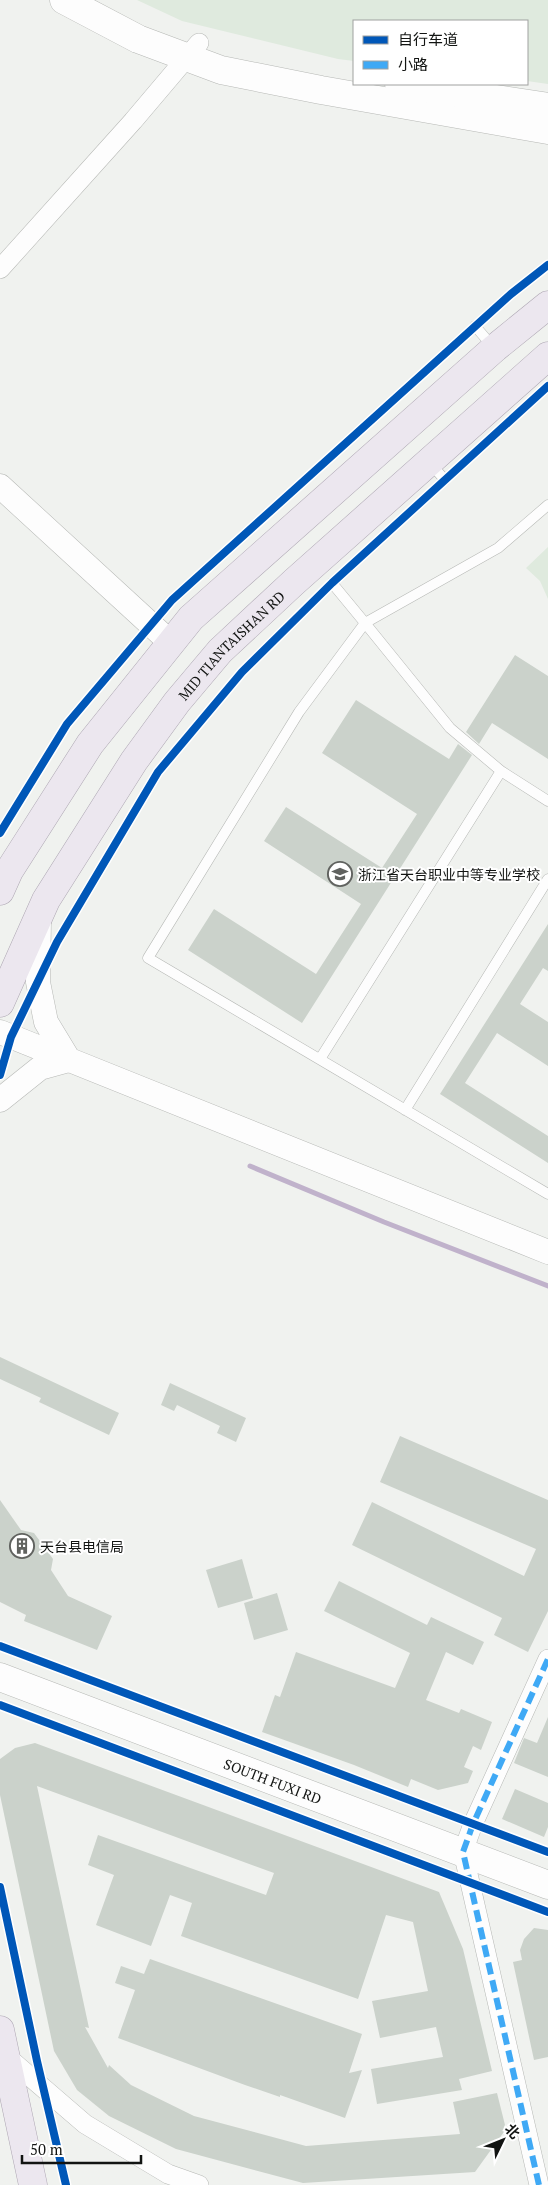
<svg xmlns="http://www.w3.org/2000/svg" width="548" height="2185" viewBox="0 0 548 2185" font-family="'PT Serif','Noto Sans SC',serif">
<style>
.green{fill:#dfeade}
.lines{fill:none;stroke-linecap:round;stroke-linejoin:round}
.stream{stroke:#c0b2cb;stroke-width:5}
.building{fill:#cbd2cb}
.service-casing{stroke:#b6b8b5;stroke-width:11}
.minor-casing{stroke:#b6b8b5;stroke-width:20}
.tertiary-casing{stroke:#b6b8b5;stroke-width:25}
.secondary-casing{stroke:#b6b8b5;stroke-width:29}
.primary-casing{stroke:#ada6b2;stroke-width:29}
.service{stroke:#fdfdfd;stroke-width:10}
.minor{stroke:#fdfdfd;stroke-width:19}
.tertiary{stroke:#fdfdfd;stroke-width:24}
.secondary{stroke:#fdfdfd;stroke-width:28}
.primary{stroke:#ece7ef;stroke-width:28}
.quiet{stroke:#3fa9f5;stroke-width:6;stroke-dasharray:12 6;stroke-linecap:butt}
.cycleway-casing{stroke:#fff;stroke-width:11}
.cycleway{stroke:#0057b8;stroke-width:8}
.labels{text-anchor:middle;dominant-baseline:central;stroke-width:4;stroke-linejoin:round;paint-order:stroke}
.street-label{font-size:14px;fill:#121412;stroke:#fff}
.poi-label{font-size:14px;fill:#121412;stroke:#fff;text-anchor:start}
</style>
<rect width="100%" height="100%" fill="#f0f2ef"/>
<path class="green" d="M137 0H548V84L527 81V21H354V61L338 59 182 21Z
M548 547V599L540 581 526 568Z"/>
<g class="lines">
<path class="stream" d="M250 1166 384 1222 548 1286"/>
</g>
<path class="building" d="M515 655 548 676V759L492 723 479 744 466 732Z
M356 700 449 759 458 744 472 755 302 1023 188 950 214 909 316 974 361 904 264 841 286 807 382 868 417 814 322 753Z
M548 924V971L543 968 520 1004 548 1022V1066L497 1033 465 1083 548 1136V1163L440 1094Z
M0 1357 119 1413 109 1435 39 1402 41 1398 0 1379Z
M170 1383 246 1418 236 1442 217 1433 220 1426 177 1405 174 1411 161 1405Z
M400 1436 548 1500V1611L528 1652 494 1635 502 1618 352 1545 372 1502 524 1576 536 1549 380 1482Z
M0 1500 21 1530 34 1533 53 1559 51 1570 68 1596 112 1616 97 1650 24 1621 26 1615 0 1602Z
M242 1559 253 1598 218 1608 206 1570Z
M339 1581 427 1625 431 1617 484 1642 473 1665 446 1652 426 1700 459 1713 461 1709 492 1722 481 1750 473 1746 464 1767 473 1771 468 1783 438 1790 411 1779 408 1787 354 1765 262 1732 275 1695 280 1697 296 1652 395 1688 410 1653 324 1611Z
M277 1593 288 1630 254 1640 244 1603Z
M548 1717V1777L514 1763 524 1738 537 1743Z
M35 1743 439 1892 463 1949 492 2071 459 2079 462 2090 377 2104 371 2069 443 2057 436 2027 380 2038 372 2001 428 1991 413 1922 386 1915 358 1999 181 1936 192 1903 170 1895 151 1946 96 1925 114 1875 88 1865 98 1835 266 1895 274 1873 37 1786 89 2028 85 2027 108 2068 109 2065 131 2085 194 2116 306 2146 460 2134 453 2102 497 2093 506 2129 475 2172 303 2183 176 2149 109 2116 77 2090 54 2051 0 1795V1759L15 1748Z
M515 1789 548 1803V1827L544 1837 502 1819Z
M534 1928 548 1930V2057L534 2060 513 1962 522 1960 520 1950 524 1939Z
M150 1959 362 2034 349 2073 362 2070 345 2118 280 2095V2097L245 2085 118 2038 135 1990 115 1983 121 1966 144 1974Z"/>
<g class="lines">
<defs>
<path id="service" d="M475 326 494 348
M430 463 445 480
M332 583 365 623 498 548 548 505
M501 771 450 728 365 623 299 712 148 958 548 1194
M320 1059 501 771 548 801
M405 1110 548 879"/>
<path id="minor" d="M0 269 133 121 199 43
M5 2055 85 2124 168 2174 199 2185
M539 2185 463 1852 473 1824 548 1659"/>
<path id="tertiary" d="M0 486 171 643
M0 1032 548 1252
M0 1100 40 1068 69 1060 46 1022 38 982 39 919"/>
<g id="secondary">
<path d="M64 0 138 39 221 70 321 90 548 130"/>
<path d="M399 84 548 107"/>
<path id="s1" d="M0 1677 548 1885"/>
</g>
<g id="primary">
<path d="M0 891 9 871 90 744 191 618 495 348 548 305"/>
<path id="s2" d="M0 1003 46 900 134 761 177 702 220 651 294 582 548 356"/>
<path d="M0 2030 33 2185"/>
</g>
</defs>
<use href="#service" class="service-casing"/>
<use href="#minor" class="minor-casing"/>
<use href="#tertiary" class="tertiary-casing"/>
<use href="#secondary" class="secondary-casing"/>
<use href="#primary" class="primary-casing"/>
<use href="#service" class="service"/>
<use href="#minor" class="minor"/>
<use href="#tertiary" class="tertiary"/>
<use href="#secondary" class="secondary"/>
<use href="#primary" class="primary"/>
<path class="quiet" d="M539 2185 463 1852 473 1824 548 1659"/>
<defs>
<path id="cycleway" d="M0 833 67 724 172 600 511 294 548 265
M0 1075 11 1037 57 942 158 772 242 672 332 583 548 386
M0 1646 548 1852
M0 1705 548 1912
M0 1887 37 2061 66 2185"/>
</defs>
<use href="#cycleway" class="cycleway-casing"/>
<use href="#cycleway" class="cycleway"/>
</g>
<defs>
<symbol id="school-ring" viewBox="-11 -11 22 22"><circle r="9.5" fill="#fff" stroke="#60625f" stroke-width="1.5"/><path d="M0-5L7-2L0 1L-7-2ZM-4 1L0 2.5L4 1V4Q0 6-4 4Z" fill="#60625f"/></symbol>
<symbol id="building-ring" viewBox="-11 -11 22 22"><circle r="9.5" fill="#fff" stroke="#60625f" stroke-width="1.5"/><path d="M-4-6H4V6H1V3H-1V6H-4ZM-2.5-4.3h1.7v1.8h-1.7ZM.8-4.3h1.7v1.8H.8ZM-2.5-1h1.7V.8h-1.7ZM.8-1h1.7V.8H.8Z" fill="#60625f"/></symbol>
</defs>
<g fill-rule="evenodd">
<use href="#school-ring" x="326" y="860" width="28" height="28"/>
<use href="#building-ring" x="8" y="1532" width="28" height="28"/>
</g>
<g class="labels">
<g class="street-label">
<text stroke="none"><textPath href="#s2" startOffset="429">MID TIANTAISHAN RD</textPath></text>
<text stroke="none"><textPath href="#s1" startOffset="292">SOUTH FUXI RD</textPath></text>
</g>
<g class="poi-label">
<text x="358" y="874">浙江省天台职业中等专业学校</text>
<text x="40" y="1546">天台县电信局</text>
</g>
</g>
<rect x="353" y="20" width="175" height="65" fill="#ffffff" stroke="#a0a1a0"/>
<rect x="363" y="36" width="25" height="8" fill="#0057b8" stroke="#a0a1a0"/>
<text x="398" y="45" font-size="15" fill="#121412">自行车道</text>
<rect x="363" y="61" width="25" height="8" fill="#3fa9f5" stroke="#a0a1a0"/>
<text x="398" y="70" font-size="15" fill="#121412">小路</text>
<g transform="translate(503 2140) rotate(47)" stroke="#ffffff" stroke-width="4" paint-order="stroke">
<path d="M0-4L9 19L0 12L-9 19Z" fill="#121412"/>
<text y="-8" font-size="14" font-weight="bold" text-anchor="middle" fill="#121412">北</text>
</g>
<path d="M22 2155v8h119v-8" fill="none" stroke="#121412" stroke-width="2.5"/>
<text x="30" y="2155" font-size="15" fill="#121412" stroke="#ffffff" stroke-width="4" paint-order="stroke">50 m</text>
</svg>
